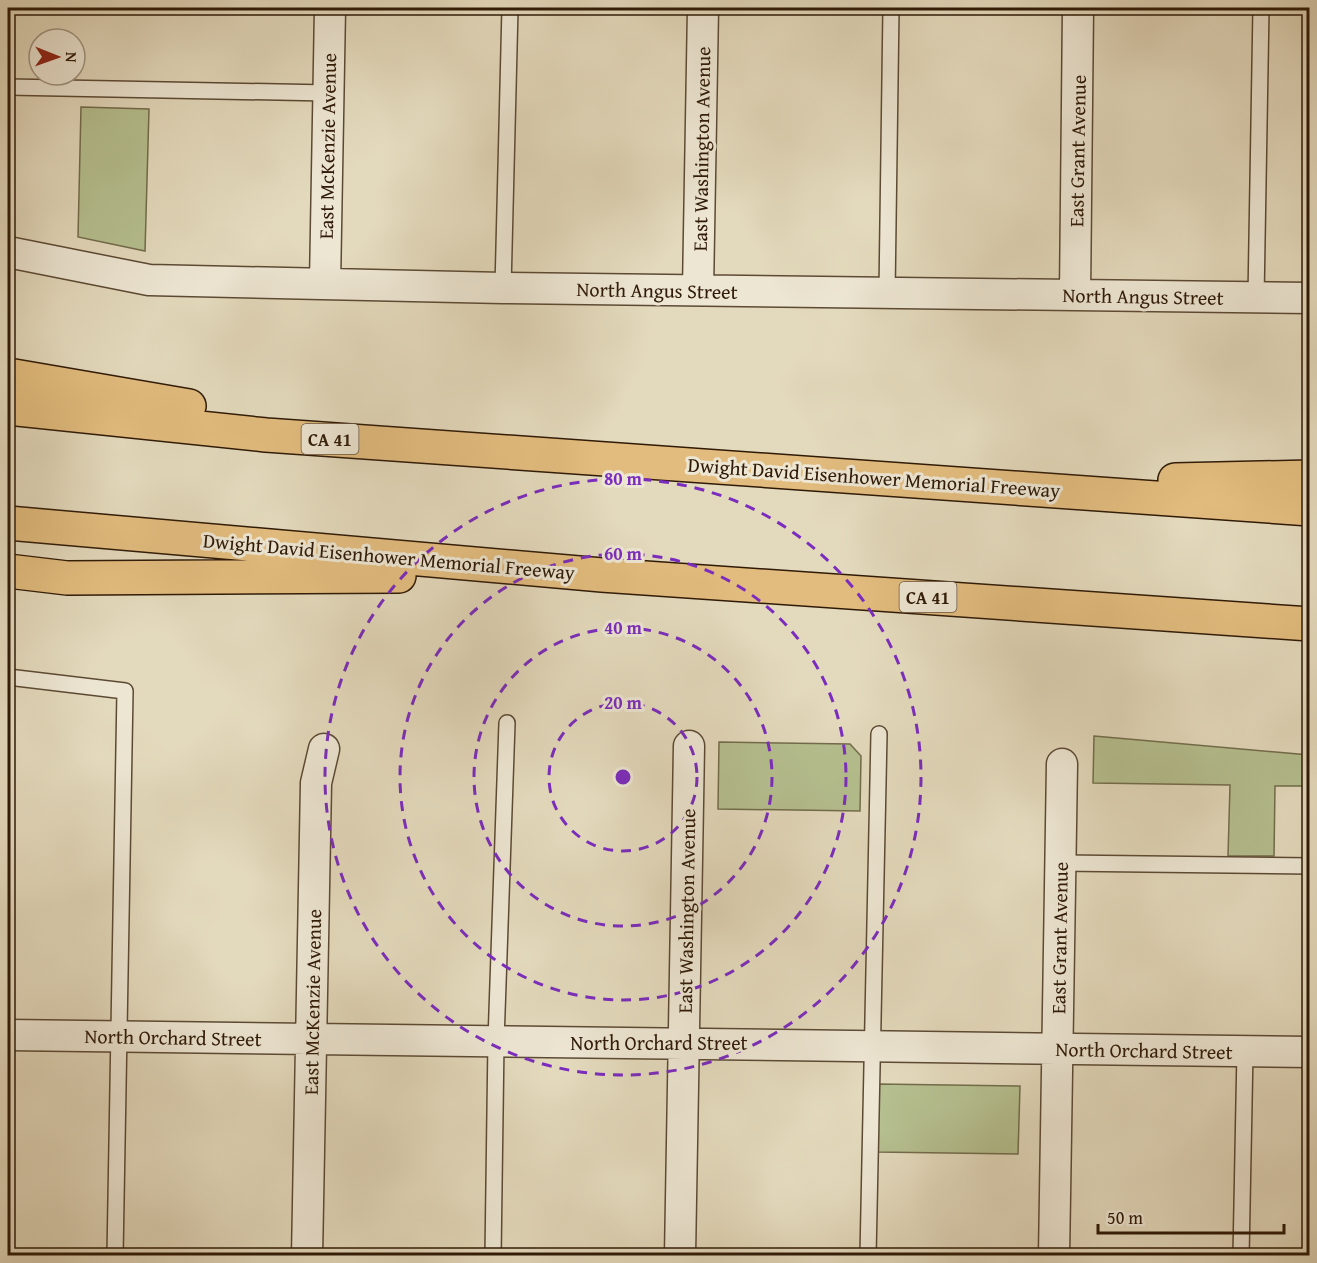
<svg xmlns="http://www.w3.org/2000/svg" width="1317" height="1263" viewBox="0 0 1317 1263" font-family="'Gentium Book Plus',serif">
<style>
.green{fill:#b5bf8f;stroke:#726c4b;stroke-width:1.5}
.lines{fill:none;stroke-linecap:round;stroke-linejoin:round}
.lane-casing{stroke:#5c4a34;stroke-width:18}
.street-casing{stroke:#5c4a34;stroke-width:33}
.highway-casing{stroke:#2f1a07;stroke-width:36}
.lane{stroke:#ede6d3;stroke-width:15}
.street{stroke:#ede6d3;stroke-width:30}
.highway{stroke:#e2bc7e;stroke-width:33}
.ring{fill:none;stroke:#7b2cbf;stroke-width:3;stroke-dasharray:10 8}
.labels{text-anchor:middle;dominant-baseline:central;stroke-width:6;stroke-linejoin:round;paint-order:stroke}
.shield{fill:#ede6d3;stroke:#685744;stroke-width:1.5}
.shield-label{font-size:18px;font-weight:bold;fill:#2f1a07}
.street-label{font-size:20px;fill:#2f1a07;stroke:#ede6d3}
.centre{fill:#7b2cbf;stroke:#ede6d3;stroke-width:3}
.ring-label{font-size:18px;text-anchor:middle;font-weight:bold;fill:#7b2cbf;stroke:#ede6d3;stroke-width:6;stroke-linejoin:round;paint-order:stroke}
</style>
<rect width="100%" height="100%" fill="#e3d9bc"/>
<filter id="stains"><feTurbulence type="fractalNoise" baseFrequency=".00333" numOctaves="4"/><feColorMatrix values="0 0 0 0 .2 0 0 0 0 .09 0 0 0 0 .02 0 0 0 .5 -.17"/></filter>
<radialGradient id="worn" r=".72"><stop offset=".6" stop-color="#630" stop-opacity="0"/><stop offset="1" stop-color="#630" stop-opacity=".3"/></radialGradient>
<path class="green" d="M81 107 149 109 145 251 78 237Z
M1094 736 1309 755V786H1275L1274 856H1228L1230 785 1093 783Z
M719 742 850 744 861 756 860 811 718 809Z
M878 1084 1020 1086 1018 1154 877 1152Z"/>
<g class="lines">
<defs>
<path id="lane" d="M8 87 328 93
M503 288 510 8
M887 293 891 8
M1256 298 1261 8
M8 677 125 691 115 1256
M1061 863 1310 866
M493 1256 496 1041 507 723
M868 1256 879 734
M1241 1256 1245 1051"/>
<path id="street" d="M8 252 149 280 503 288 1310 298
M325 284 330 8
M698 290 703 8
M1075 295 1078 8
M8 1035 1310 1052
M307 1256 316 783 324 749
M680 1256 689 746
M1054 1256 1062 764"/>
<path id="highway" d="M8 375 189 406
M8 408 266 435 1310 509
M1175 480 1310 477
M8 523 602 575 1310 624
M8 571 67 578 399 576"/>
</defs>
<use href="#lane" class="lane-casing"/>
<use href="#street" class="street-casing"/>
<use href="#highway" class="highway-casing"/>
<use href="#lane" class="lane"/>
<use href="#street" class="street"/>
<use href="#highway" class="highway"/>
</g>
<g class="ring">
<circle cx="623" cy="777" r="74"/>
<circle cx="623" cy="777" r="149"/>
<circle cx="623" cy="777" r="223"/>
<circle cx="623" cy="777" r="298"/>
</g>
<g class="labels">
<g class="shield">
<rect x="301.5" y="424" width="57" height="30" rx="4.5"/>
<rect x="899.5" y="582" width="57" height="30" rx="4.5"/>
</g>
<g class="shield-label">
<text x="330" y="439">CA 41</text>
<text x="928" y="597">CA 41</text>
</g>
<g class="street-label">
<text transform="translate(327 146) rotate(-89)">East McKenzie Avenue</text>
<text transform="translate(701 149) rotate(-89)">East Washington Avenue</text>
<text transform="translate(1077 151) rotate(-89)">East Grant Avenue</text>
<text transform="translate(657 290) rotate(1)">North Angus Street</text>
<text transform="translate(1143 296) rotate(1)">North Angus Street</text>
<text transform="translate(874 477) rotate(4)">Dwight David Eisenhower Memorial Freeway</text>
<text transform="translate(389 556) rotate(5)">Dwight David Eisenhower Memorial Freeway</text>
<text transform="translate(686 911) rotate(-89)">East Washington Avenue</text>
<text transform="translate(1059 938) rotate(-89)">East Grant Avenue</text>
<text transform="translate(312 1002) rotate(-89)">East McKenzie Avenue</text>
<text transform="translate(173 1037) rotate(1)">North Orchard Street</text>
<text x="659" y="1042">North Orchard Street</text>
<text transform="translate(1144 1050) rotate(1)">North Orchard Street</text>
</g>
</g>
<circle cx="623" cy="777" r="9" class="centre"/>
<g class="ring-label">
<text x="623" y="485">80 m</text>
<text x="623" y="560">60 m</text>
<text x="623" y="634">40 m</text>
<text x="623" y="709">20 m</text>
</g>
<rect width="1317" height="1263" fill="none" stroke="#e3d9bc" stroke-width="30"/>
<rect x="9" y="9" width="1299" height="1245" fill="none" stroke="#2f1a07" stroke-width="3"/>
<rect x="15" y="15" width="1287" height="1233" fill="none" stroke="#2f1a07" stroke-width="1.5"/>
<g transform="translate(57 57) rotate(91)"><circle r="28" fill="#ede6d3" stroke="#a19481" stroke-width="1.5"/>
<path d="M0-4.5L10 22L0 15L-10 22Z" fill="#8f2418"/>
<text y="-9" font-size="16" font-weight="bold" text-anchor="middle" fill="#2f1a07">N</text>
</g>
<path d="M1098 1224v9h186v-9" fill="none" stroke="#2f1a07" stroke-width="3"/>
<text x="1107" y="1224" font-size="18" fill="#2f1a07" stroke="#ede6d3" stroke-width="4.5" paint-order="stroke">50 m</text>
<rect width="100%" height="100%" filter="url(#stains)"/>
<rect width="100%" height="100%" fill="url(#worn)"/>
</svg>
